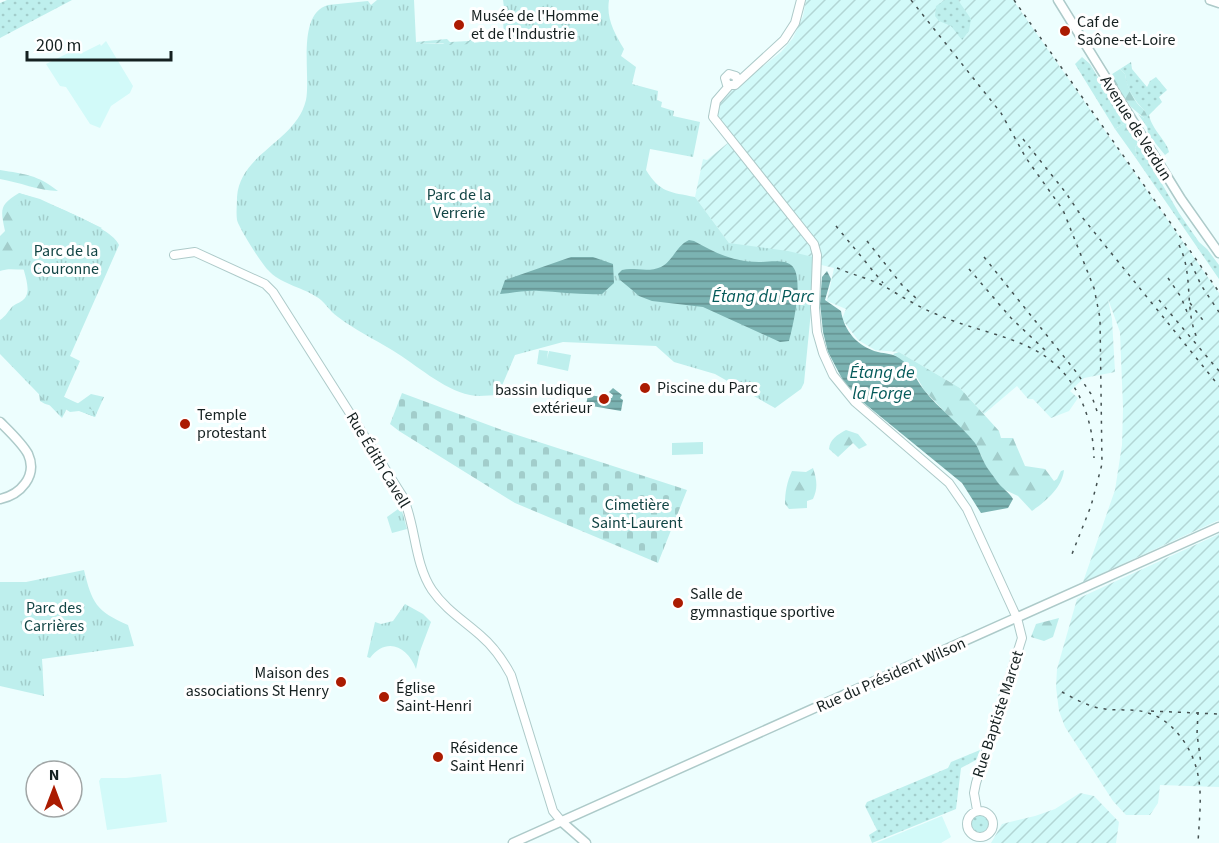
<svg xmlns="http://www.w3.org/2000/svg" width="1219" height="843" viewBox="0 0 1219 843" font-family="'Source Sans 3',sans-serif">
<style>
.built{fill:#d2faf9}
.industrial{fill:url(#industrial-furrows)}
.grass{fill:url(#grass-dots)}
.forest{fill:url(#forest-firs)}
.cemetery{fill:url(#cemetery-stones)}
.park{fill:url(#park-tufts)}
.garden{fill:url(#garden-furrows)}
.pitch{fill:#beefed}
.water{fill:url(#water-rules)}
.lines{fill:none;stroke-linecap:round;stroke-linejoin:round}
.tertiary-casing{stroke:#adcac9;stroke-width:10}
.secondary-casing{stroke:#adcac9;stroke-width:11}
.tertiary{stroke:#fff;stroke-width:8}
.secondary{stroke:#fff;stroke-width:8}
.rail{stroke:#435050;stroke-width:1.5;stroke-dasharray:3 6;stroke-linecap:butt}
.poi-dot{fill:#ab1b01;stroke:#fff;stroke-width:2}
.labels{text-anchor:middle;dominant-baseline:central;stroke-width:6;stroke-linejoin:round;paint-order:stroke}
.poi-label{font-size:16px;fill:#152020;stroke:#fff;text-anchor:start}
.street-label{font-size:16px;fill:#152020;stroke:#fff}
.park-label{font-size:16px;fill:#124545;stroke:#fff}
.water-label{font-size:18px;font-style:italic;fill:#055a5a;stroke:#fff}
</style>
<defs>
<pattern id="industrial-furrows" width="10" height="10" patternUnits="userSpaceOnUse" patternTransform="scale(1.5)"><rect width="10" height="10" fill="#d2faf9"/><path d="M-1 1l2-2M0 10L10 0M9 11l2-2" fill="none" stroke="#b3d6d5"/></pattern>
<pattern id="grass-dots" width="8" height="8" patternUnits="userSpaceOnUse" patternTransform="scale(1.5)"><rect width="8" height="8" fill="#beefed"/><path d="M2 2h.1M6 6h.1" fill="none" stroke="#a2cdcb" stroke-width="1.8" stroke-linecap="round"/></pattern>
<pattern id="forest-firs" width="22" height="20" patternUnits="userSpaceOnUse" patternTransform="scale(1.5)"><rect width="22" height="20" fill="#beefed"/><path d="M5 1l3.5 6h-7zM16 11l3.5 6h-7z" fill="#a2cdcb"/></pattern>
<pattern id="cemetery-stones" width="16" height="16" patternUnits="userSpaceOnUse" patternTransform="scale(1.5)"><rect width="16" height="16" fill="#beefed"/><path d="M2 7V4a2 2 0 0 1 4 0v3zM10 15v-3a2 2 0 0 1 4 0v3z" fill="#a2cdcb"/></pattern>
<pattern id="park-tufts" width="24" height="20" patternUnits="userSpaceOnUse" patternTransform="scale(1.5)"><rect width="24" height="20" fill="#beefed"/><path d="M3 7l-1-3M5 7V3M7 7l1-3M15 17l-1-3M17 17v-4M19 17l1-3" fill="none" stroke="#a2cdcb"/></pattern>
<pattern id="garden-furrows" width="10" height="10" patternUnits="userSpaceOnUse" patternTransform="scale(1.5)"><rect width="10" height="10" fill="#beefed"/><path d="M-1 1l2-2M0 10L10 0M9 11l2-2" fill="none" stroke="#a2cdcb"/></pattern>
<pattern id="water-rules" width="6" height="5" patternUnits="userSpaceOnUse" patternTransform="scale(1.5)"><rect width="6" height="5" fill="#7bb3b2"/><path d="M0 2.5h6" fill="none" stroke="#649190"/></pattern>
</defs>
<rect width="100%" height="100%" fill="#edfefe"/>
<path class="built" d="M106 41 133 86 130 93 111 106 100 128 90 124 66 87 60 86 46 64 76 49 80 54 100 44 101 46Z
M161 774 167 822 107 830 99 781 101 778H126Z
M942 816 951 837 941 843H876Z"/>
<path class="industrial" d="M806 0H1013L1219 293V520L1083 582 1115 490 1122 445 1123 408 1120 332 1108 299 1112 319 1115 372 1084 378 1070 391 1078 398 1069 411 1051 418 1033 399H1028L1017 386 984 414 960 388 899 352 875 350 858 340 842 319 846 309 827 301 834 268 729 243 695 197 703 159 707 160 729 142 708 116 720 100 781 52 793 38 803 16Z
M1219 534V787L1160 785 1158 803 1150 815H1126L1113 801 1065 727 1059 711 1056 687 1057 669 1077 599Z
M1080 793 1094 796 1119 822 1116 843H991L1002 824 1035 816 1055 809Z"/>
<path class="grass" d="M7 0H72L0 38V3Z
M945 0H958L971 19 969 31 962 40 951 26 939 21 935 16 936 6Z
M1082 57 1090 64 1126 123 1115 129 1075 64Z
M1131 62 1132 69 1147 87 1150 81 1156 77 1167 90 1159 97 1162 102 1149 115C1152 130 1167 141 1169 152L1165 155 1148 134 1147 127 1138 114 1144 118 1145 111C1135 102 1126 87 1125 74L1120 69Z
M1138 143 1179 213 1199 242 1207 249 1219 265V279L1135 157 1137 156 1135 148Z
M980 750 976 760 961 768 956 809 872 843 869 835 877 830 865 806 867 802 948 768 951 762Z
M969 823a10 10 0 1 1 20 0a10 10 0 1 1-20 0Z"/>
<path class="forest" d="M1120 69 1125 74C1126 83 1132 96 1137 103 1141 108 1145 109 1147 116L1144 118 1131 107 1109 76Z
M1126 123 1138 143 1135 148 1137 156 1135 157 1115 129Z
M0 170C25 174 38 175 58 191 39 191 19 182 0 179Z
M19 193 40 199 102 228 30 269C19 271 10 267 0 271V236L5 231C0 208 0 205 19 193Z
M899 352 960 388 999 431 1001 438H1013L1025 466 1045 469 1054 481 1057 479 1061 471 1064 470C1062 488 1046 501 1032 511L1018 496 1001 488 985 465 981 455 959 427 924 390 914 372 893 354Z
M39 392 64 397 77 404 91 394 104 397 95 417 79 411 70 412C58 403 52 409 40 401Z
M846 430 858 434 867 445 859 449 853 443 838 457 829 449C830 439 837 435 846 430Z
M813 468C817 480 818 488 813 499L807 501V508L789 509 785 504C785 492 787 482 792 471L806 472Z
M1059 618 1053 637 1044 641 1031 637 1036 624Z"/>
<path class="cemetery" d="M402 393 502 430 687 490 658 563 515 503 399 431 390 424Z"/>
<path class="park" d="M377 0H414L416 42 419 44 473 43 502 39 504 34 502 8 504 7 503 0H609C606 19 615 34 624 49L621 56 636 67 632 84 658 91 657 100 662 102 661 107 674 111 673 116 700 122 693 157 650 149 646 170C660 193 670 192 695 197L729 243 788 251 813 257 811 311 804 383 801 389 775 408 715 374 674 362 656 346 563 342 515 355 498 395C489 395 479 397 470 395 442 389 417 365 392 350 374 339 355 330 338 317 329 311 325 301 315 296 301 287 279 283 268 270 261 263 239 228 237 220 236 213 237 204 237 197 240 153 296 142 306 100 311 75 296 14 328 5L368 1 371 5Z
M19 193C39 199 113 227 119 245L70 356 80 361 64 397 97 412 95 417 68 406 62 418 0 354V320C6 316 8 311 13 306 17 303 22 302 25 298 33 288 20 265 20 252H17Z
M401 507 407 529 392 533 387 517Z
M84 570C92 603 96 611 128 625L134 646 42 659 44 696 0 686V582H26Z
M405 604 423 614 431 622 420 651 416 669C408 647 387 636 370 658L367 657 375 622 381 624 393 621Z"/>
<path class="garden" d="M503 36 501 40 475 41 473 44 446 45 443 43 418 44 416 42 447 39 450 42 469 41 472 37Z"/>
<path class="pitch" d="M539 350 548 351 547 359 549 351 571 355 568 371 537 364Z
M703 442V454L672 455V443Z"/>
<path class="water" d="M689 240 694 241C715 253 734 262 759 262 768 262 784 259 791 265 805 275 793 326 789 341L780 342 703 307 652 301 639 296 631 289 620 280 618 274 622 270C634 267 648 273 661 267 673 261 676 246 689 240Z
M571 257H593L613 264 614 283 602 294C581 295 560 292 539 291 527 290 513 293 500 294L505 280Z
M827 271 831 279 825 300 841 311C844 331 858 347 878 352 886 354 892 353 899 358 912 366 915 379 924 390 939 409 960 424 975 443 979 449 981 457 985 464 988 470 994 476 998 483 1003 489 1009 492 1013 499L1008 508 981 513 962 483 848 390 828 352 823 332 820 303 822 277Z
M613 388 622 395 620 398 623 400 621 411 586 405 588 395 612 398 613 395 609 392Z"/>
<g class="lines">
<defs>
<path id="tertiary" d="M737 82 736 76 729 74 725 78 727 85H735L784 40 795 23 801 0
M729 86 716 101 713 117 814 244 817 255 815 308 817 332 823 353 833 375 855 402 949 483 967 509 1017 618 1022 638 976 783 974 793 977 810
M174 255 195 252 265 284 273 292 403 497C416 526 414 563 432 590 445 609 463 620 480 635 493 646 503 660 511 675L553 811 562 822
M967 824a13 13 0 1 1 26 0a13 13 0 1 1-26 0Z"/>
<path id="secondary" d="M1058 0 1181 199 1219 253
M1210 0 1219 3
M0 422C9 431 22 443 28 454 38 476 20 495 0 499
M562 822 586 843
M513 843 1219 527"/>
</defs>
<use href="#tertiary" class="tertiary-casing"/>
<use href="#secondary" class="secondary-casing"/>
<use href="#tertiary" class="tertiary"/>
<use href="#secondary" class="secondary"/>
<path class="rail" d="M911 0 1001 113 1026 158 1063 210 1094 288 1100 318 1102 464 1091 506 1072 554
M1014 0 1219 292
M1023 139 1066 193 1082 217 1219 386
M836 226 883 283
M867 241 902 285 918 300
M1179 245C1194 275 1184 308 1197 338
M984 257 1077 373 1091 394 1098 414
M1191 263 1201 285 1219 312
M837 268C851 274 866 278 880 284 900 295 919 308 941 316 973 330 1010 335 1040 353 1077 375 1093 418 1094 458
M969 269 1011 318 1047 352
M1168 278 1181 297 1187 312
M1159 300 1219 371
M1190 303 1205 323
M1062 692C1075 699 1091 708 1105 709 1120 711 1137 708 1151 714 1164 718 1175 729 1183 740 1206 773 1200 805 1198 843
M1151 711 1219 714
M1198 712 1197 734 1201 764"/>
</g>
<g class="poi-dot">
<circle cx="459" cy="25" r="6"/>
<circle cx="1065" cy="31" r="6"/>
<circle cx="645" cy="388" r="6"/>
<circle cx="604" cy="399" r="6"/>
<circle cx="185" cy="424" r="6"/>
<circle cx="678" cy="603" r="6"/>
<circle cx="341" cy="682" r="6"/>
<circle cx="384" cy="697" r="6"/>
<circle cx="438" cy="757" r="6"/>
</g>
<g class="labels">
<g class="poi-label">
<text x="471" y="16">Musée de l'Homme<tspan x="471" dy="18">et de l'Industrie</tspan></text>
<text x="1077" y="22">Caf de<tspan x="1077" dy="18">Saône-et-Loire</tspan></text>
<text x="657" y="388">Piscine du Parc</text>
<text x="592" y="390" text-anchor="end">bassin ludique<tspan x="592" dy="18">extérieur</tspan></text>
<text x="197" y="415">Temple<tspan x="197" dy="18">protestant</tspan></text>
<text x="690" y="594">Salle de<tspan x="690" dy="18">gymnastique sportive</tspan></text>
<text x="329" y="673" text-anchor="end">Maison des<tspan x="329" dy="18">associations St Henry</tspan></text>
<text x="396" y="688">Église<tspan x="396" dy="18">Saint-Henri</tspan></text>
<text x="450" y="748">Résidence<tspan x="450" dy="18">Saint Henri</tspan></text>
</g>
<g class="street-label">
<text transform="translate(1136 128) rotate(58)">Avenue de Verdun</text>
<text transform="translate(378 460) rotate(59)">Rue Édith Cavell</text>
<text transform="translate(891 675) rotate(-24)">Rue du Président Wilson</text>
<text transform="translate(998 714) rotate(-72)">Rue Baptiste Marcet</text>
</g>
<g class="park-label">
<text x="459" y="195">Parc de la<tspan x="459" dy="18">Verrerie</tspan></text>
<text x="66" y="251">Parc de la<tspan x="66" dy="18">Couronne</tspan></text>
<text x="637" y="505">Cimetière<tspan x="637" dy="18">Saint-Laurent</tspan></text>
<text x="54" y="608">Parc des<tspan x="54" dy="18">Carrières</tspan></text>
</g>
<g class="water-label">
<text x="763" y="296">Étang du Parc</text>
<text x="882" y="372">Étang de<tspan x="882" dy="21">la Forge</tspan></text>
</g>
</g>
<g transform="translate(54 789)"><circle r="28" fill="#ffffff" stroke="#a1a6a6" stroke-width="1.5"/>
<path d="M0-4.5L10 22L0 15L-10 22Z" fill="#ab1b01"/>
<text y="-9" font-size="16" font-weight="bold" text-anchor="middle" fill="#152020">N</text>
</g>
<path d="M27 51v9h144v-9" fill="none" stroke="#152020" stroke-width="3"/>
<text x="36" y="51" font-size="18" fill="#152020" stroke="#ffffff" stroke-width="4.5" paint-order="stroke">200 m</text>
</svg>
